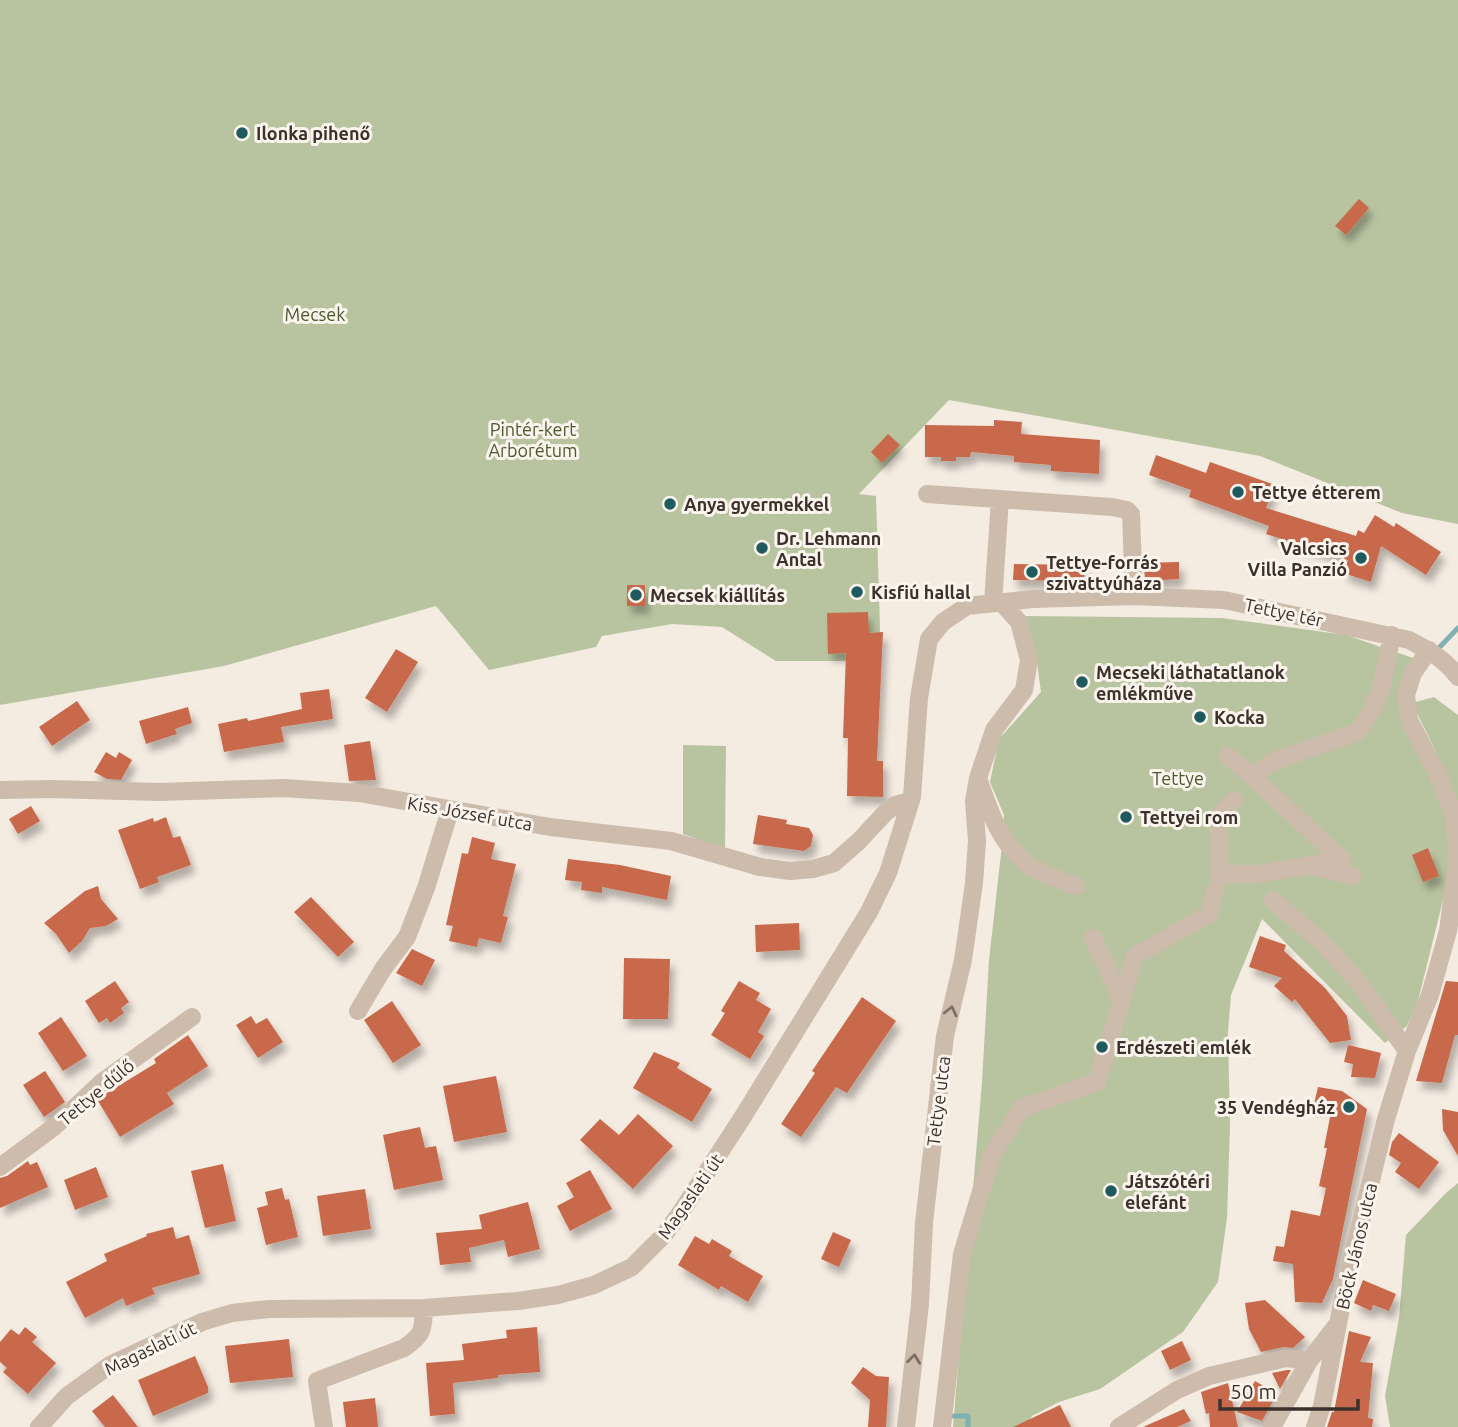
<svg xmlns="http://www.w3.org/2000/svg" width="1458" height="1427" viewBox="0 0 1458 1427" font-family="Ubuntu,sans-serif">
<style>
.green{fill:#b8c4a0}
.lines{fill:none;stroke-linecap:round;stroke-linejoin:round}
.stream{stroke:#7fb0b2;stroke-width:5}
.building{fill:#c8694b;filter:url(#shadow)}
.minor{stroke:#cdbbac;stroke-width:18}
.oneway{stroke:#7d6f65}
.poi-dot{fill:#1f5a5e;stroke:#fbf5ee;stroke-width:2.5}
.labels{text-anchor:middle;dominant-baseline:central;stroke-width:6;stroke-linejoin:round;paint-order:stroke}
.poi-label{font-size:18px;font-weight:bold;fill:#3b302b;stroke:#fbf5ee;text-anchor:start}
.park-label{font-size:18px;fill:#4a5a2e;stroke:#fbf5ee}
.street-label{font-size:18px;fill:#3b302b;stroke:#fbf5ee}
</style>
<defs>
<filter id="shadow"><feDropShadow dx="4.5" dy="8" stdDeviation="3.5" flood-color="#0004"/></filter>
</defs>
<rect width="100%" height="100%" fill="#f4ebe1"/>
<path class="green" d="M0 0H1458V524L1402 513 1260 456 949 400 859 494 876 496 881 661H776L722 627 672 624 602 636 596 647 489 670 436 606 224 666 0 705Z
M1026 616 1222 618 1346 635 1416 659 1399 709 1446 814 1450 855 1445 892 1417 1005 1407 1026 1385 1043 1262 919 1231 995 1228 1032 1230 1127 1227 1218 1218 1282 1183 1332 1100 1389 1059 1402 1032 1416 1026 1427H953L982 1082 989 960 1002 845 1004 815 990 782 999 739 1041 692 1036 655Z
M1434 697 1458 715V820L1435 750 1412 703Z
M683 745 726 746 725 850 683 834Z
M1458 1183V1427H1390L1385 1396 1399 1318 1406 1235 1447 1192Z"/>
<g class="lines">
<path class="stream" d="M1436 651 1458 628
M950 1416H968V1427"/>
</g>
<path class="building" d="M1359 199 1369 208 1346 235 1335 226Z
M994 420 1022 422 1021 434 1100 440 1099 474 1051 471V465L1014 462V456L971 452 970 457H956V461H941V457H925V425L994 426Z
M888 434 900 445 882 463 871 452Z
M1156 455 1206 473 1210 462 1275 485 1266 508 1356 536 1358 530 1364 533 1375 515 1394 527 1396 523 1441 552 1426 575 1381 546 1371 582 1343 573 1348 560 1266 534 1269 526 1189 497 1191 490 1149 475Z
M1179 562V579L1145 581 1144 563Z
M1014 564 1084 565V581L1013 580Z
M627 585H645V606H627Z
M868 612 869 633 883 632 877 761H883V797L847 796 848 738H843L846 653 828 654 827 613Z
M396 649 418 662 387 712 365 698Z
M329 689 333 719 281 727 284 742 224 752 218 724 247 718 248 721 302 709 300 693Z
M77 701 90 720 52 746 39 727Z
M188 707 192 723 175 729 177 734 146 744 139 721Z
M370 741 376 780 349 781 344 745Z
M106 752 116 758 119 752 132 760 121 780 107 779 94 772Z
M31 806 40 821 18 834 9 819Z
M758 815 787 820 786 824 809 828 813 835 811 846 804 851 753 844Z
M166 817 173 838 180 836 191 865 157 877 159 882 140 889 118 830 153 818 154 822Z
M472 837 495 843 491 859 516 864 503 916 508 917 501 943 479 938 477 947 449 941 453 926 446 925 462 853 468 854Z
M1428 848 1439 876 1423 882 1412 855Z
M568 859 620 865 671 876 667 900 602 887V893L581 890 582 882 565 880Z
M98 886 101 899 118 919 106 926 90 928 82 941 69 953 56 934 44 923 85 891Z
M311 897 354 942 338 957 294 912Z
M799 923 800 950 756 952 755 925Z
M1260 936 1286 945 1284 951 1325 988 1347 1016 1351 1040 1330 1043 1295 999 1292 1002 1274 986 1282 978 1249 967Z
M412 949 435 960 422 986 396 973Z
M624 958 670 959 668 1019H623Z
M115 981 129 1002 121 1008 124 1013 110 1023 107 1018 99 1023 85 1001Z
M739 981 760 993 756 1000 771 1009 758 1032 764 1036 750 1059 711 1035 725 1013 721 1011Z
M1446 981 1458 982V1035H1455L1442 1083 1416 1081Z
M862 997 896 1021 847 1093 836 1087 801 1137 781 1124 815 1073 812 1071Z
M392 1001 421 1045 393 1063 364 1020Z
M251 1016 256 1024 267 1018 283 1042 258 1058 236 1025Z
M61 1017 87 1056 63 1071 38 1033Z
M188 1035 208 1066 167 1093 174 1104 120 1137 98 1101 107 1093 156 1063 154 1059Z
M1348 1045 1381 1053 1375 1078 1351 1077 1353 1064 1344 1062Z
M654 1052 680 1063 677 1068 712 1089 692 1122 633 1088Z
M45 1071 65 1102 44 1117 23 1085Z
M496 1076 507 1132 454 1142 443 1086Z
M1318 1087 1342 1091 1367 1109 1333 1279 1322 1303 1295 1302 1293 1264 1273 1261 1276 1246 1284 1247 1291 1210 1320 1216 1326 1188 1319 1186 1327 1148H1324L1332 1107 1314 1104Z
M1442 1109 1458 1112V1156L1443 1130Z
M638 1114 673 1146 633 1189 580 1140 600 1119 619 1135Z
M420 1127 425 1148 436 1146 443 1180 394 1190 383 1135Z
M1399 1133 1439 1162 1419 1189 1395 1172 1401 1163 1389 1155 1392 1142Z
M28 1161 30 1165 37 1162 48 1187 0 1208V1178L7 1176Z
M223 1164 236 1221 205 1228 191 1171Z
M96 1167 108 1197 75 1210 64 1180Z
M590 1170 612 1209 570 1231 557 1206 574 1197 566 1183Z
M282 1188 285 1200 289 1199 298 1237 266 1245 257 1208 268 1205 265 1192Z
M365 1189 371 1229 323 1236 317 1196Z
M528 1202 540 1249 508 1257 504 1240 469 1248 471 1262 440 1265 436 1233 482 1229 479 1215Z
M173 1227 176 1239 189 1235 200 1274 152 1288 155 1294 126 1306 123 1298 85 1318 66 1282 107 1261 104 1254 147 1236 146 1234Z
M833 1232 851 1240 839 1267 821 1259Z
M695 1236 709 1244 712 1239 732 1251 729 1256 763 1276 748 1302 721 1286 719 1290 678 1265Z
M1363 1280 1396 1294 1389 1311 1373 1305 1371 1311 1354 1303Z
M1265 1300 1305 1337 1293 1348 1284 1347 1261 1352 1249 1329 1245 1303Z
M25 1327 37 1337 32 1342 56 1363 28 1394 3 1372 7 1368 0 1362V1342L11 1329 19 1335Z
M537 1327 540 1372 498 1375V1378L453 1383 455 1414 430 1416 426 1363 464 1360 462 1344 507 1338 506 1330Z
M1349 1331 1371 1337 1360 1362 1373 1363 1368 1418 1373 1419 1372 1427H1327L1332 1412H1334Z
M289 1339 293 1377 230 1383 225 1346Z
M1182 1341 1191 1360 1170 1370 1161 1351Z
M195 1356 208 1387V1393L153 1416 138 1380Z
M863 1367 876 1376 889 1377 886 1427H868L870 1400 851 1383Z
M1287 1370H1291L1280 1389 1272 1373Z
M1255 1381 1277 1394 1262 1421 1237 1412Z
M1228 1383 1238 1427H1210L1209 1413 1206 1414 1201 1392Z
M113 1395 138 1427H105L92 1411Z
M375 1398 378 1427H346L343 1402Z
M1060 1405 1071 1427H1013Z
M1184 1409 1191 1421 1177 1427H1143Z"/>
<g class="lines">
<path class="minor" d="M927 494 1112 507 1127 510 1131 514 1134 596
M993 603 1000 499
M1252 776 1274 761 1358 732 1370 713 1381 690 1392 635
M979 781C991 815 1000 844 1030 866 1043 875 1061 880 1076 886
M0 790 51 789 159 792 283 788 359 793 550 827 671 841 760 867 790 871 813 869 834 863 859 841 885 813 895 805 910 801
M1316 867 1352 876
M1219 874H1256L1342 860 1252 776 1227 756
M1219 877V815L1234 800
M1273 900 1322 943 1360 984 1407 1051
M1093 938 1122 1000
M358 1011 383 969 407 937 426 888 450 810
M0 1167 54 1127 102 1082 192 1017
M39 1427 67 1396 110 1365 202 1322 232 1313 269 1309 424 1308 518 1301 558 1295 594 1285 632 1267 664 1235 681 1212 744 1115 869 912 888 873 912 797 919 698 929 639 943 622 967 606 1033 599 1134 596 1224 600 1409 640C1428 650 1445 659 1458 677
M324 1427 317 1381 404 1348C423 1335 423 1331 424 1308
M906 1427 920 1304 924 1223 945 1036 963 960 974 883 977 841 974 801 978 778 994 730 1024 690 1029 660 1019 622 1001 602
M942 1427 962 1254 992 1155 1022 1108 1097 1082 1135 956 1209 914 1216 889
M1119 1427 1177 1390 1209 1376 1286 1358 1309 1361
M1272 1427 1309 1361 1336 1326
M1315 1427 1322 1406 1346 1283 1386 1119 1407 1051 1430 995 1448 931 1457 862 1455 818 1439 777 1409 720 1406 695 1413 673 1429 650"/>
</g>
<defs><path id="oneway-chevron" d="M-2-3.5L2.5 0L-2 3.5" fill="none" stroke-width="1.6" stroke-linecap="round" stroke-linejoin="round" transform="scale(1.75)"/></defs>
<g class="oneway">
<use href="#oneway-chevron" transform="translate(951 1011) rotate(-77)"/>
<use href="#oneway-chevron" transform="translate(914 1359) rotate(-83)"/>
</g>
<g class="poi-dot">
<circle cx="242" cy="133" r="7"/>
<circle cx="1238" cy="492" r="7"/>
<circle cx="670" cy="504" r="7"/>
<circle cx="762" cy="548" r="7"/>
<circle cx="1361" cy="558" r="7"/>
<circle cx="1032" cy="572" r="7"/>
<circle cx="857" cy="592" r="7"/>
<circle cx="636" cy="595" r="7"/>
<circle cx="1082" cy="682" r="7"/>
<circle cx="1200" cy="717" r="7"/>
<circle cx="1126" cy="817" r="7"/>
<circle cx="1102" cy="1047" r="7"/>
<circle cx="1349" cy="1107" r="7"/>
<circle cx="1111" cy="1191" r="7"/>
</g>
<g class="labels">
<g class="poi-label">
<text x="256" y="133">Ilonka pihenő</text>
<text x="1252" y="492">Tettye étterem</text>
<text x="684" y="504">Anya gyermekkel</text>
<text x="776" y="538">Dr. Lehmann<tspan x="776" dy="21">Antal</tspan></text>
<text x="1347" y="548" text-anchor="end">Valcsics<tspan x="1347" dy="21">Villa Panzió</tspan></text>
<text x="1046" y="562">Tettye-forrás<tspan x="1046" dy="21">szivattyúháza</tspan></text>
<text x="871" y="592">Kisfiú hallal</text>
<text x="650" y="595">Mecsek kiállítás</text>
<text x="1096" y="672">Mecseki láthatatlanok<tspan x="1096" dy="21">emlékműve</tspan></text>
<text x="1214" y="717">Kocka</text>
<text x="1140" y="817">Tettyei rom</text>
<text x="1116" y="1047">Erdészeti emlék</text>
<text x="1335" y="1107" text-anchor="end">35 Vendégház</text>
<text x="1125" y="1181">Játszótéri<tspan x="1125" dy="21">elefánt</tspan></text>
</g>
<g class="park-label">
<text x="315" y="314">Mecsek</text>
<text x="533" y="429">Pintér-kert<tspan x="533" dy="21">Arborétum</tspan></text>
<text x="1178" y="778">Tettye</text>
</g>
<g class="street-label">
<text transform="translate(1284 612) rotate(12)">Tettye tér</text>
<text transform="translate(470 813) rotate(10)">Kiss József utca</text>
<text transform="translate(96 1092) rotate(-40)">Tettye dűlő</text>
<text transform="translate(938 1101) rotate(-83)">Tettye utca</text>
<text transform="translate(690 1196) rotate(-55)">Magaslati út</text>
<text transform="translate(1356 1246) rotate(-77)">Böck János utca</text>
<text transform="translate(150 1348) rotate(-26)">Magaslati út</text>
</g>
</g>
<path d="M1220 1399v10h138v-10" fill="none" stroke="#3b302b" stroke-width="3.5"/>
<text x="1230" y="1399" font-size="21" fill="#3b302b" stroke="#fbf5ee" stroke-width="5" paint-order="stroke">50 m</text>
</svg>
